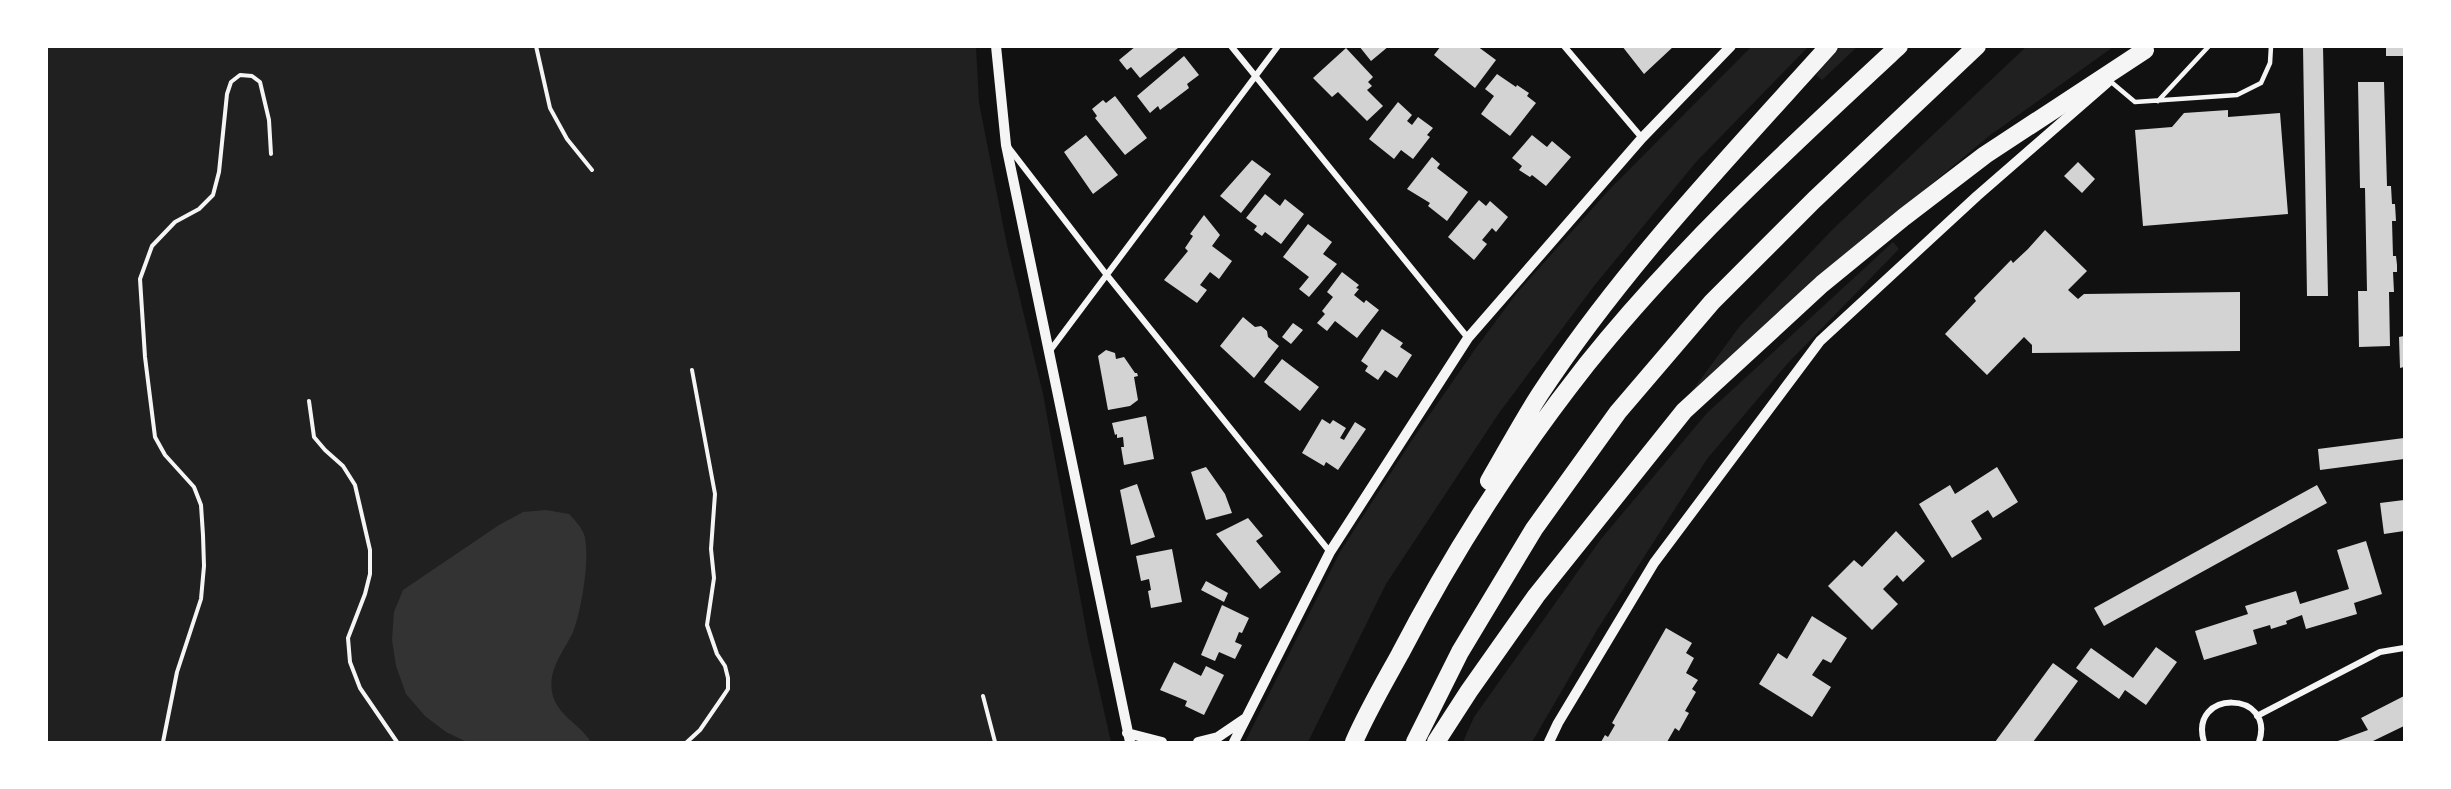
<svg xmlns="http://www.w3.org/2000/svg" width="2451" height="789" viewBox="0 0 2451 789" font-family="Commissioner,sans-serif">
<style>
.green{fill:#202020}
.water{fill:#333}
.building{fill:#d3d3d3}
.lines{fill:none;stroke-linecap:round;stroke-linejoin:round}
.path{stroke:#f5f5f5;stroke-width:4}
.service{stroke:#f5f5f5;stroke-width:4.5}
.minor{stroke:#f5f5f5;stroke-width:6}
.tertiary{stroke:#f5f5f5;stroke-width:10}
.motorway{stroke:#f5f5f5;stroke-width:18}
</style>
<rect width="100%" height="100%" fill="#111"/>
<path class="green" d="M1752 46 1808 47 1696 162 1594 286 1499 413 1386 584 1308 742H1245L1340 552 1412 440 1476 348 1516 294 1609 190Z
M46 47H976L979 103 1007 245 1043 394 1088 640 1111 742H47Z
M1840 47H1857L1822 80 1816 75Z
M2026 47H2113L1989 136 1832 267 1686 399 1740 326 1833 229Z
M1893 242 1899 249 1788 363 1707 459 1597 630 1532 742H1463L1474 717 1601 539 1707 413Z"/>
<path class="water" d="M546 510 569 514C574 519 580 526 583 532 592 551 581 613 573 632 564 651 548 669 552 692 556 715 580 724 591 742H467L446 732 425 716 406 694 396 666 392 640 394 612 403 590 499 525 523 512Z"/>
<path class="building" d="M1136 46H1176L1178 48 1140 78 1131 67 1127 70 1119 60Z
M1359 46H1389L1371 61Z
M1441 46H1477L1496 60 1475 88 1434 55Z
M1622 46H1674L1644 74Z
M2303 46H2323L2328 296H2307Z
M2386 46H2404V56H2386Z
M1346 48 1373 77 1368 82 1372 86 1367 90 1383 106 1367 121 1338 92 1332 97 1313 78Z
M1184 56 1199 75 1187 84 1189 88 1160 110 1158 106 1150 113 1137 96Z
M1497 74 1516 87 1517 85 1529 93 1527 96 1536 103 1510 136 1481 114 1494 96 1485 89Z
M2358 82H2384L2387 186H2391L2392 204H2395L2396 221H2392L2393 256H2396L2397 265V272H2393L2394 292H2389L2390 346 2359 347 2358 291H2367L2365 188H2360Z
M1115 96 1147 138 1125 155 1095 118 1097 116 1092 109 1103 100 1106 103Z
M1398 102 1412 115 1407 121 1412 125 1418 117 1433 128 1427 135 1430 137 1413 159 1401 150 1394 159 1369 139Z
M2228 110V117L2280 113 2288 214 2143 226 2135 130 2172 127 2184 113Z
M1086 135 1118 175 1093 194 1064 152Z
M1532 135 1547 147 1552 141 1571 157 1546 186 1532 175 1530 177 1519 170 1522 166 1512 158Z
M1432 157 1440 164 1437 168 1468 192 1447 221 1428 206 1430 203 1407 189Z
M1252 160 1271 174 1241 213 1220 196Z
M2078 162 2095 179 2082 193 2064 176Z
M1265 194 1280 206 1285 199 1304 214 1281 244 1265 232 1262 236 1254 230 1257 226 1246 218Z
M1479 200 1486 206 1490 201 1508 217 1496 232 1492 228 1482 240 1487 244 1474 260 1448 237Z
M1204 215 1220 235 1212 246 1232 261 1219 279 1210 272 1200 285 1207 290 1197 303 1164 280 1188 251 1185 248 1193 236 1190 234Z
M1308 224 1332 242 1323 254 1337 264 1309 297 1299 289 1309 277 1283 257Z
M2045 230 2087 271 2068 290 2078 299 2084 294 2240 292V351L2032 353V345L2024 337 1987 375 1945 334 1976 301 1974 298 2011 260 2013 263 2028 249Z
M1342 272 1359 285 1356 288 1359 289 1354 295 1364 303 1366 300 1379 310 1357 338 1335 321 1327 331 1317 323 1325 314 1322 311 1333 297 1327 292Z
M1243 317 1255 327 1261 326 1267 331 1268 337 1279 346 1254 378 1220 346Z
M1293 323 1303 330 1291 344 1282 337Z
M1382 329 1403 343 1400 347 1412 355 1397 378 1385 370 1378 380 1365 371 1368 366 1361 361Z
M2404 336V367L2400 368 2399 337Z
M1106 350 1115 353 1116 359 1124 357 1135 373H1137L1138 376 1134 377 1138 400 1130 406 1108 410 1098 356Z
M1282 359 1319 387 1300 411 1264 382Z
M1146 416 1154 459 1124 465 1121 447H1124L1123 437 1117 438V434L1115 435 1112 423Z
M1322 419 1330 424 1333 420 1346 428 1340 438 1344 440 1355 422 1366 429 1338 470 1326 462 1324 466 1302 453Z
M2404 438V459L2320 470 2318 449Z
M1206 467 1225 494 1232 513 1206 520 1191 472Z
M1997 467 2018 502 1993 518 1988 510 1971 521 1982 539 1952 558 1919 504 1950 485 1955 494Z
M1137 484 1155 537 1131 545 1120 490Z
M2317 485 2327 503 2104 626 2094 608Z
M2404 500V531L2384 534 2380 503Z
M1248 518 1263 536 1256 541 1281 572 1260 589 1216 534Z
M1896 531 1925 561 1903 582 1897 575 1883 589 1898 604 1872 630 1828 586 1854 560 1862 567Z
M2366 541 2382 594 2354 603 2357 614 2306 629 2302 615 2286 621 2287 624 2271 629 2270 625 2253 630 2257 644 2204 660 2195 631 2248 614 2245 606 2296 591 2300 604 2349 589 2337 550Z
M1172 549 1182 602 1151 608 1148 591 1151 590 1149 579 1141 581 1136 556Z
M1206 581 1228 593 1224 602 1201 590Z
M1222 605 1249 618 1242 633 1239 632 1235 642 1242 645 1235 659 1219 652 1215 661 1201 655Z
M1812 616 1847 638 1831 663 1823 659 1812 675 1831 687 1812 717 1759 684 1778 653 1787 659Z
M1666 628 1692 643 1686 653 1694 658 1686 673 1698 680 1692 689 1696 692 1685 711 1689 713 1679 731 1675 728 1667 742H1601L1605 735 1608 737 1615 725 1612 723Z
M2156 647 2177 662 2146 705 2125 690 2119 699 2076 668 2091 648 2133 678Z
M1174 662 1201 676 1206 666 1224 675 1204 715 1185 706 1187 701 1160 690Z
M2053 663 2078 681 2045 726 2033 742H1995Z
M2404 696V726L2373 741 2374 742H2335L2368 730 2361 718Z"/>
<g class="lines">
<path class="path" d="M536 46 550 108 567 139 592 170
M309 401 314 437 325 450 343 466 355 485 370 550V574L365 594 348 638 350 662 360 688 397 742
M983 696 995 742
M163 742 177 672 201 599 204 566 203 535 201 505 194 487 165 455 155 437 145 357 140 279 152 246 175 222 199 209 213 195 219 172 227 94 231 82 240 75 252 76 260 82 269 120 271 154
M687 742 700 730 722 698 728 689V678L725 666 717 654 707 625 714 578 711 549 715 494 692 370"/>
<path class="service" d="M2110 81 2135 102 2237 95 2261 83 2270 63 2271 46
M2158 101 2209 46"/>
<path class="minor" d="M1231 46 1468 338
M1564 46 1642 138
M1009 148 1106 274 1330 552
M1049 352 1278 46
M2257 716 2380 652 2404 648
M2204 742C2188 689 2276 690 2259 742"/>
<path class="tertiary" d="M996 46 1006 145 1130 742
M1127 733 1162 742
M1198 742 1218 737 1246 718
M1234 742 1330 552 1468 338 1642 138 1731 46
M1549 742 1558 723 1654 563 1820 341 1977 196 2108 82"/>
<path class="motorway" d="M1489 481C1506 452 1522 422 1540 394 1623 268 1728 158 1829 46
M1354 742C1367 712 1384 683 1400 654 1453 552 1516 454 1587 364 1680 248 1790 147 1899 46
M1415 742 1460 652 1534 529 1618 412 1712 302 1814 200 1977 46
M1436 742 1469 691 1536 596 1684 411 1822 284 1904 217 1985 155 2145 50"/>
</g>
<rect width="2451" height="789" fill="none" stroke="#ffffff" stroke-width="96"/>
</svg>
